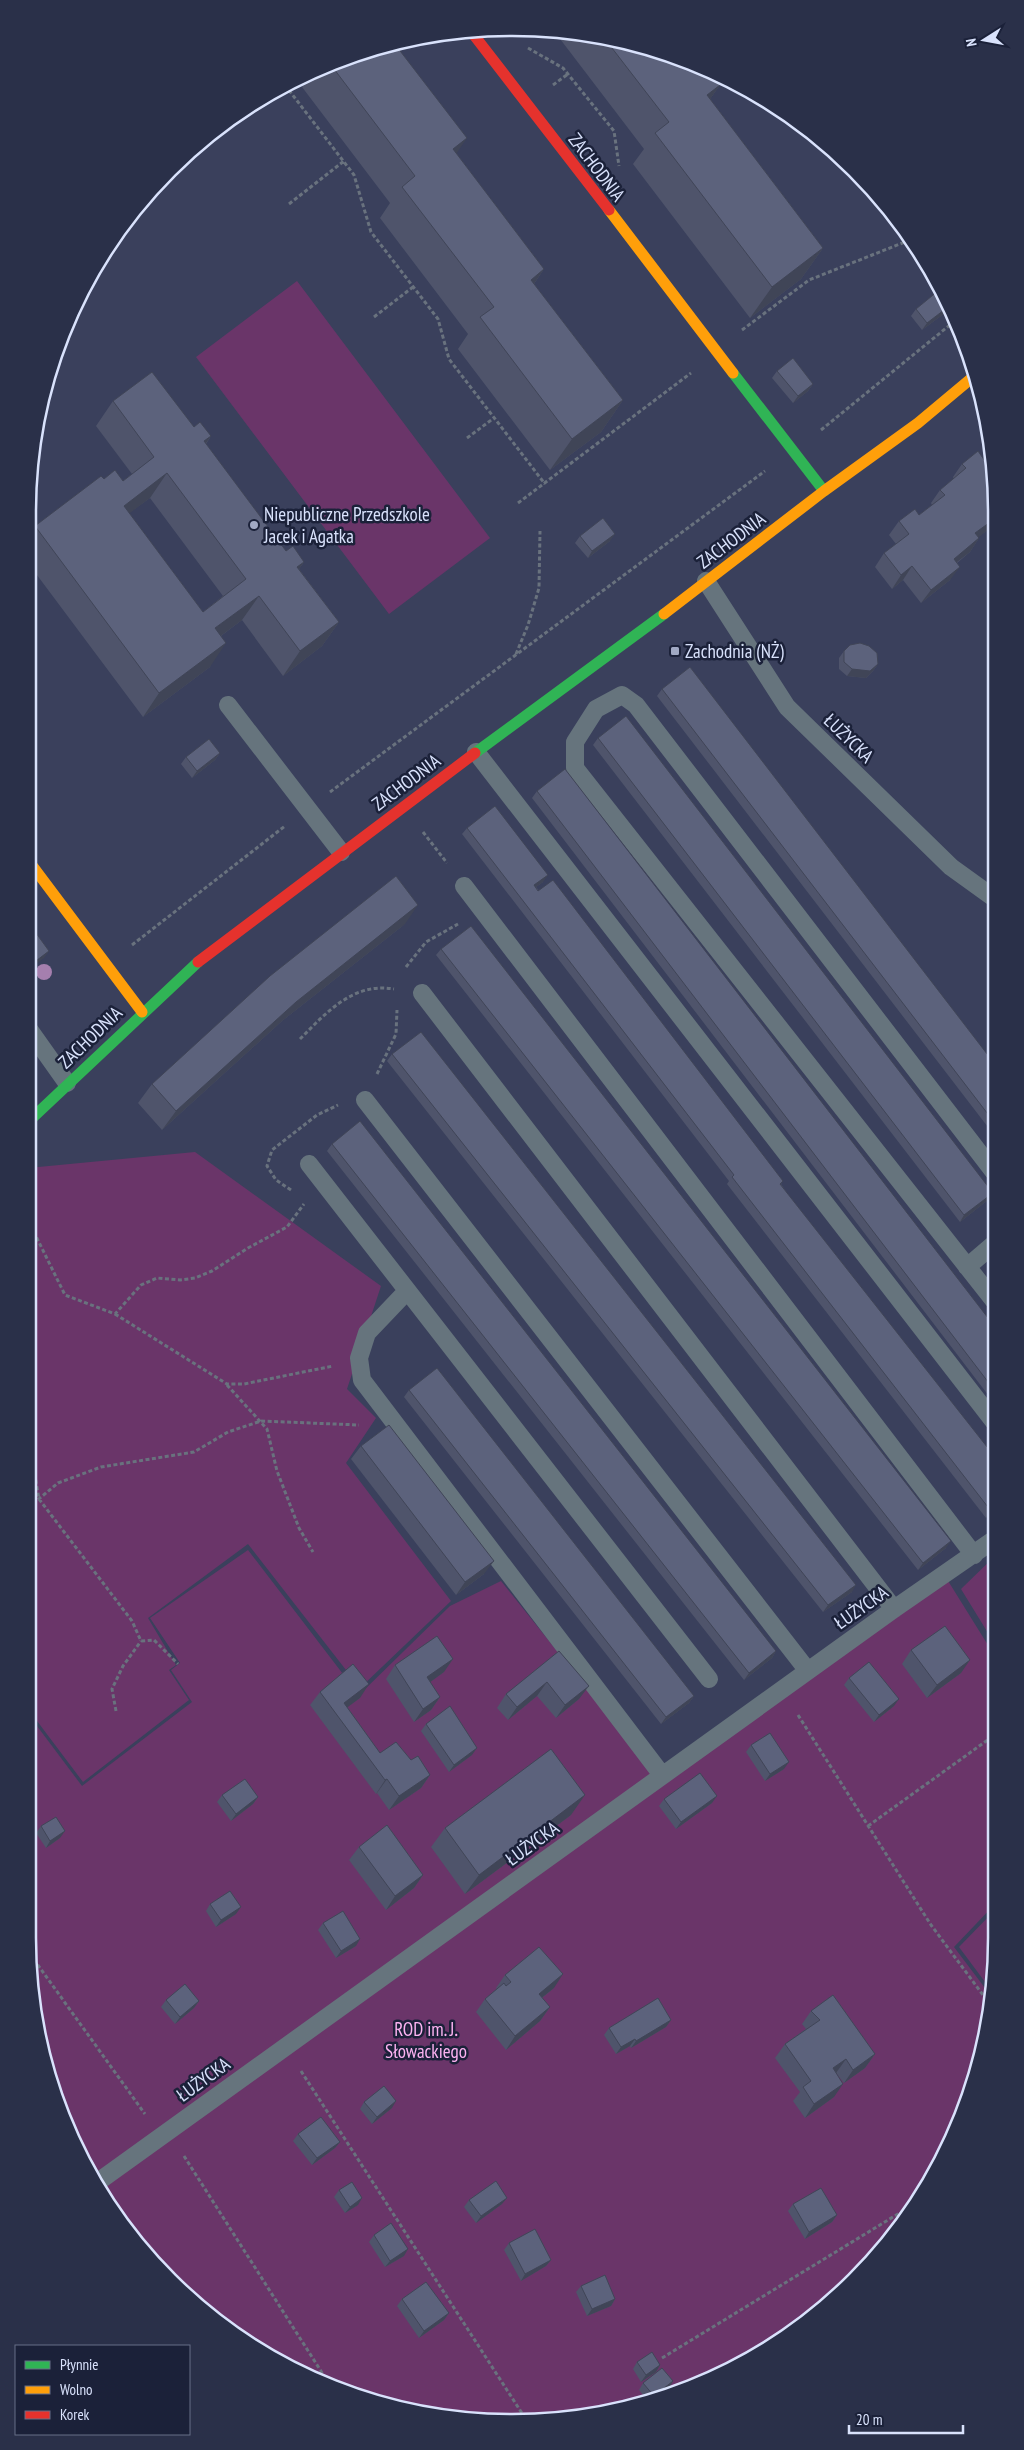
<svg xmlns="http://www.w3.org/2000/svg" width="1024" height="2450" viewBox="0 0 1024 2450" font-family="'PT Sans Narrow',sans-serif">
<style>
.green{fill:#6a3569}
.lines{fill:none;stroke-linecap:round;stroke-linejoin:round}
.path{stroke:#69727e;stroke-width:3;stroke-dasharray:4 2.5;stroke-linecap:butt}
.lane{stroke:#66747d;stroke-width:18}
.fast{stroke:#30b455;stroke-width:11}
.slow{stroke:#ff9f0a;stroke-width:11}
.jam{stroke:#e5322d;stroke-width:11}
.tree{fill:#a57fae}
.wall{fill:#4f546b;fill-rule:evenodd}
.shaded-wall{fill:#404557}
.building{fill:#5c627c;stroke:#404557;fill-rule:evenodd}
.poi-dot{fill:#a1a9c4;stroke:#1b2139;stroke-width:2}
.labels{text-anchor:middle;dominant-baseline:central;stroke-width:5;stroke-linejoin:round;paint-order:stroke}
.street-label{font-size:19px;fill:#d9e2fc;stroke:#1b2139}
.poi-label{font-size:19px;fill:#d9e2fc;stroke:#1b2139;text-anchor:start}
.park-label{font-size:19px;fill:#fdb3f2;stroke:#1b2139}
.rim{fill:none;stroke:#d9e2fc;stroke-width:2.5}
</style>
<rect width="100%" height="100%" fill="#3a405c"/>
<path class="green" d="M297 281 490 538 389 614 196 357Z
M195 1152 381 1286 347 1389 376 1418 346 1463 451 1601 360 1688 248 1544 148 1618 176 1665 169 1670 189 1700 83 1782 28 1709V1168Z
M248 1550 359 1695 450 1606 501 1581 662 1782 945 1576 996 1658V1903L954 1947 988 1992 971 2094 896 2233 832 2302 754 2357 697 2386 606 2413 512 2422 418 2413 270 2358 217 2322 148 2257 92 2180 53 2094 28 1938V1714L82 1786 192 1702 171 1670 180 1663 150 1618Z
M995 1556 996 1646 961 1589Z
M996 1909V1938L988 1986 959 1947Z"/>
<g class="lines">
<path class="path" d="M528 48 563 68 614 131 619 166
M285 85 354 175 371 232 438 319 449 359 545 484
M553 85 568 74
M201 143 236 116
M289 204 344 161
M374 317 413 287
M742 330 809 280 910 240
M821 430 956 320
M467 438 494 418
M518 503 691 373
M516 654 528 625 539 588 540 531
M330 792 765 471
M423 832 447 863
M132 945 285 826
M406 967 426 942 458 924
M300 1039C326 1013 353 982 394 989
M377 1074 396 1034 397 1010
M28 1188 29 1154
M291 1190 276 1180 267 1166 272 1150 317 1115 338 1105
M28 1220 65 1295 115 1314 141 1285 157 1278 180 1280 195 1278 212 1271 248 1248 287 1227 304 1204
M115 1314 227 1384H244L333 1366
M227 1385 267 1429 277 1471 299 1528 313 1552
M28 1435 39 1499 132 1621 141 1641 154 1640 178 1664
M28 1508 58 1483 101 1467 194 1452 228 1432 261 1421 359 1425
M116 1711 112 1689 123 1666 141 1641
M798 1715 931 1925 986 1999
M868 1826 996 1734
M30 1954 145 2114
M301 2071 527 2421
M184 2156 326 2379
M662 2358 911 2206"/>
<path class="lane" d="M706 581 787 707 951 867 994 898
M228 705 341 852
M476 752 995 1423
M464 886 974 1555
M422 993 894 1609
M28 1028 67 1083
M365 1100 808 1671
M309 1164 709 1679
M994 1172 636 705 622 695 596 709 575 742V768L995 1302
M967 1267 995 1243
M407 1291 367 1333 359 1358 362 1380 662 1775
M95 2184 894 1609 995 1539"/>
<path class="fast" d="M733 373 824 491
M475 753 664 614
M28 1122 198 962"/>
<path class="slow" d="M609 210 733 373
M664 614 824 491 918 423 973 377
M28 860 142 1012"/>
<path class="jam" d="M470 30 609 210
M198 962 475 753"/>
</g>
<circle class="tree" cx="44" cy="972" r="8"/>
<path class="wall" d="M554 31 576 32 668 53 720 85 710 99 823 248 801 279 750 318 633 164 644 149Z
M387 44 456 153 544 269 534 284 623 400 601 432 550 470 458 349 468 334 380 218 390 203 302 87 312 72Z
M916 309 945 313 922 330 911 316Z
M777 371 813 384 808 391 793 403 772 378Z
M113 401 194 427 211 436 206 444 286 551 304 562 299 569 339 622 322 646 283 676 242 620 221 636 210 667 143 717 28 563V536L35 526 104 479 123 481 132 474 96 426ZM150 498 223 596 203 612 129 513Z
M991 443 992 448 993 527H992L978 537 979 538 970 552 957 563 950 580 921 603 903 580 892 589 875 567 884 553 896 544 889 535 899 521 919 515 932 505 931 503 940 490 954 479 953 477 962 464H987L989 462 983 454Z
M580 536 610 541 588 558 575 543Z
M844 651 878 664 873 671 866 678 847 676 839 669V658Z
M662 689 994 1063V1135L657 696Z
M598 738 988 1200 960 1222 593 745Z
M220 753 215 760 192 778 181 764 186 757Z
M537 791 995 1327V1404L532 798Z
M467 828 543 882 536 887 783 1181 781 1184 995 1510 986 1518 727 1184 729 1181 462 834Z
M405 924 282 1021 162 1130 138 1103 152 1084Z
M441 949 946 1548 918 1570 436 955Z
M392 1054 852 1592 823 1612 387 1061Z
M332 1144 776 1651 772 1658 744 1680 327 1151Z
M409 1390 694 1696 689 1703 661 1724 404 1397Z
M361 1446 484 1574 456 1595 351 1459Z
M911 1650 961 1673 927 1698 902 1664Z
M559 1651 579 1699 556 1718 537 1696 508 1720 497 1708 506 1694Z
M395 1665 444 1672 430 1682 440 1697 431 1710 414 1722 386 1679Z
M849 1678 894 1706 874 1722 844 1685Z
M320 1692 360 1698 347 1707 380 1753 411 1760 430 1775 421 1788 389 1810 377 1793 376 1794 310 1705Z
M426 1724 472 1755 449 1772 421 1731Z
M751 1745 784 1769 765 1781 746 1752Z
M222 1795 258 1797 253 1804 231 1821 217 1802Z
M664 1799 712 1803 676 1829 659 1806Z
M571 1815 465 1894 431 1847 445 1828Z
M41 1826 60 1838 46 1848 36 1833Z
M359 1847 423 1875 414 1888 386 1910 349 1860Z
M210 1904 236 1914 216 1927 206 1911Z
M323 1923 356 1946 336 1958 318 1930Z
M505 1975 554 1988 542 1998 550 2007 540 2021 506 2050 476 2012 485 1999 497 1989 496 1988Z
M166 2000 199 2001 194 2008 175 2024 161 2007Z
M811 2011 875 2054 865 2068 844 2083 836 2073 834 2097 805 2118 793 2101 800 2092 775 2058 785 2044 806 2029 802 2024Z
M671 2020 666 2027 631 2048 630 2046 616 2054 604 2035 609 2028Z
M364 2102 392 2108 372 2124 360 2109Z
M298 2134 340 2142 335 2148 312 2165 293 2141Z
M339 2190 358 2205 345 2213 334 2197Z
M469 2200 502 2204 476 2223 464 2207Z
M793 2204 837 2215 832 2222 805 2239 788 2211Z
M374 2235 404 2256 385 2267 369 2242Z
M509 2243 551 2260 546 2266 521 2281 504 2250Z
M581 2286 615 2299 611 2306 587 2316 576 2292Z
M402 2299 449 2313 444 2320 419 2338 397 2306Z
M742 2356 754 2357 738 2365 737 2363Z
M637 2362 660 2365 656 2372 641 2382 633 2369Z
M673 2381 669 2388 656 2398 648 2401 639 2390 643 2383Z"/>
<path class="shaded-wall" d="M720 85 698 116 707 95Z
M467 138 445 170 453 149Z
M823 248 801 279 750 318 772 287Z
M544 269 523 300 531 280Z
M948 307 945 313 922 330 927 323Z
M813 384 808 391 793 403 798 396Z
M623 400 601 432 550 470 572 439Z
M211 436 194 460 204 441Z
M167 473 150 498 107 530 124 506Z
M993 520V526L966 547 975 533Z
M615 534 610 541 588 558 592 551Z
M979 538 970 552 944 572 954 559Z
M304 562 287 586 297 567Z
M912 566 903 580 892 589 901 575Z
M960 567 950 580 921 603 931 590Z
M259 596 242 620 198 653 215 628Z
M339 622 322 646 283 676 300 651Z
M226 643 210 667 143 717 159 693Z
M878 664 873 671 866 678 847 676 852 669Z
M220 753 215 760 192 778 197 771Z
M548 875 543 882 529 892 534 885Z
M418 905 405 924 282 1021 162 1130 176 1111 296 1002Z
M49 951 44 958 28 970V967Z
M993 1193 988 1200 960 1222 964 1215Z
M995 1507V1510L986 1518 991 1511Z
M951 1541 946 1548 918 1570 923 1563Z
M494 1561 484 1574 456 1595 465 1582Z
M856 1585 852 1592 823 1612 828 1605Z
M776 1651 772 1658 744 1680 749 1673Z
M453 1659 444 1672 418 1691 427 1677Z
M970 1660 961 1673 927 1698 937 1685Z
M547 1682 537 1696 508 1720 517 1707Z
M369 1684 360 1698 337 1715 344 1703Z
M589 1686 579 1699 556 1718 565 1705Z
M694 1696 689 1703 661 1724 666 1717Z
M440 1697 431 1710 414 1722 423 1709Z
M899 1699 894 1706 874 1722 879 1715Z
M477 1748 472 1755 449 1772 454 1765Z
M789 1762 784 1769 765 1781 770 1774Z
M430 1775 421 1788 389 1810 399 1796Z
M387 1779 377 1793 376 1794 385 1780Z
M585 1795 571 1815 465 1894 479 1875Z
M717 1796 712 1803 676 1829 681 1822Z
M258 1797 253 1804 231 1821 236 1814Z
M65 1831 60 1838 46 1848 50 1841Z
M423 1875 414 1888 386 1910 395 1896Z
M241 1907 236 1914 216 1927 221 1920Z
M360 1939 356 1946 336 1958 341 1951Z
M563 1974 554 1988 529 2008 539 1994Z
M199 2001 194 2008 175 2024 180 2017Z
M550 2007 540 2021 506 2050 515 2036Z
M671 2020 666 2027 631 2048 636 2041Z
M635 2039 630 2046 616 2054 621 2047Z
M875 2054 865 2068 844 2083 853 2070Z
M846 2059 836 2073 823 2082 833 2068Z
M843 2084 834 2097 805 2118 814 2104Z
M396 2101 392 2108 372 2124 377 2117Z
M340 2142 335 2148 312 2165 317 2158Z
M362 2198 358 2205 345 2213 350 2207Z
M507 2198 502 2204 476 2223 481 2216Z
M837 2215 832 2222 805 2239 809 2232Z
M408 2249 404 2256 385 2267 390 2261Z
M551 2260 546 2266 521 2281 525 2274Z
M615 2299 611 2306 587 2316 592 2309Z
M449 2313 444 2320 419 2338 424 2331Z
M660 2365 656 2372 641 2382 646 2375Z
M673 2381 669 2388 656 2398 652 2399 654 2396Z"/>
<path class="building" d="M605 39 668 53 715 79 720 85 707 95 823 248 772 287 655 133 669 122Z
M394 43 467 138 453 149 544 269 531 280 623 400 572 439 480 317 494 307 402 187 415 176 331 65 387 44Z
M938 291 948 307 927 323 916 309Z
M793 358 813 384 798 396 777 371Z
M152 372 194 427 200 422 211 436 204 441 286 551 293 546 304 562 297 567 339 622 300 651 259 596 215 628 226 643 159 693 35 526 101 476 104 479 115 470 123 481 154 457 113 401ZM167 473 246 579 203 612 124 506Z
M978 451 987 464 992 460 993 520 975 533 979 538 954 559 960 567 931 590 912 566 901 575 884 553 909 534 899 521 915 509 919 515 945 495 940 490 966 468 962 464Z
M603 518 615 534 592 551 580 536Z
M860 643 869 646 877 653 878 664 870 671 852 669 844 662V651L850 645Z
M690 667 994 1063V1122L662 689Z
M626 716 993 1193 964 1215 598 738Z
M209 739 220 753 197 771 186 757Z
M565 769 995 1327V1391L537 791Z
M495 806 548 875 534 885 538 891 553 880 783 1181 780 1184 995 1457V1507L991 1511 732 1177 734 1175 467 828Z
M396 876 418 905 296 1002 176 1111 152 1084 270 976Z
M28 922 49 951 28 967Z
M471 926 951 1541 923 1563 441 949Z
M421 1032 856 1585 828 1605 392 1054Z
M360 1121 776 1651 749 1673 332 1144Z
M437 1368 694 1696 666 1717 409 1390Z
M389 1425 494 1561 465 1582 361 1446Z
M945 1626 970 1660 937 1685 911 1650Z
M437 1636 453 1659 427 1677 440 1697 423 1709 395 1665Z
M559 1651 589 1686 565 1705 547 1682 517 1707 506 1694Z
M869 1662 899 1699 879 1715 849 1678Z
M353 1664 369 1684 344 1703 380 1753 396 1742 411 1760 418 1756 430 1775 399 1796 387 1779 385 1780 320 1692Z
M450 1706 477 1748 454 1765 426 1724Z
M770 1733 789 1762 770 1774 751 1745Z
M551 1749 585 1795 479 1875 445 1828Z
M700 1773 717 1796 681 1822 664 1799Z
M245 1779 258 1797 236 1814 222 1795Z
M56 1817 65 1831 50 1841 41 1826Z
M387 1825 423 1875 395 1896 359 1847Z
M230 1891 241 1907 221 1920 210 1904Z
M343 1911 360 1939 341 1951 323 1923Z
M539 1947 563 1974 539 1994 550 2007 515 2036 485 1999 504 1983 506 1986 511 1982 505 1975Z
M185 1984 199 2001 180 2017 166 2000Z
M833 1995 875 2054 853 2070 846 2059 833 2068 843 2084 814 2104 803 2087 811 2081 785 2044 820 2020 811 2011Z
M658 1998 671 2020 636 2041 635 2039 621 2047 609 2028Z
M384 2086 396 2101 377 2117 364 2102Z
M321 2117 340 2142 317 2158 298 2134Z
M496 2181 507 2198 481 2216 469 2200Z
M352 2182 362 2198 350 2207 339 2190Z
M821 2188 837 2215 809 2232 793 2204Z
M391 2223 408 2249 390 2261 374 2235Z
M535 2229 551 2260 525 2274 509 2243Z
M605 2275 615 2299 592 2309 581 2286Z
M426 2282 449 2313 424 2331 402 2299Z
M759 2347 762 2352 754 2357 745 2362 742 2356Z
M652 2352 660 2365 646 2375 637 2362Z
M662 2368 673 2381 654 2396 643 2383Z"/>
<g class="poi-dot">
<circle cx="254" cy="525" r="5"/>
<rect x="670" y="646" width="10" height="10" rx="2.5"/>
</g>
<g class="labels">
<g class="street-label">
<text transform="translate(597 167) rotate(53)">ZACHODNIA</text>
<text transform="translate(731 540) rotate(-37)">ZACHODNIA</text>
<text transform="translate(849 738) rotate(44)">ŁUŻYCKA</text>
<text transform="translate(406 782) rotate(-37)">ZACHODNIA</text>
<text transform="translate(90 1037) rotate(-44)">ZACHODNIA</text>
<text transform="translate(861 1607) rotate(-35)">ŁUŻYCKA</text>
<text transform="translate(532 1843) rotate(-36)">ŁUŻYCKA</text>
<text transform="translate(203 2079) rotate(-36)">ŁUŻYCKA</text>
</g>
<g class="poi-label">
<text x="264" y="514">Niepubliczne Przedszkole<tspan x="264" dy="22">Jacek i Agatka</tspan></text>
<text x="685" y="651">Zachodnia (NŻ)</text>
</g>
<g class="park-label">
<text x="426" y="2029">ROD im. J.<tspan x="426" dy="22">Słowackiego</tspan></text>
</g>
</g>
<path d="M0 0H1024V2450H0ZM512 36H512A476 476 0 0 1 988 512V1938A476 476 0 0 1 512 2414H512A476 476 0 0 1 36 1938V512A476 476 0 0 1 512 36Z" fill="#2a3049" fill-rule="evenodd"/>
<path class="rim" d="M512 36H512A476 476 0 0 1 988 512V1938A476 476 0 0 1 512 2414H512A476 476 0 0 1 36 1938V512A476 476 0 0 1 512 36Z"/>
<rect x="15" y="2345" width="175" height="90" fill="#1b2139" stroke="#676e87"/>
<rect x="25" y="2361" width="25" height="8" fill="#30b455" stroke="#676e87"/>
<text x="60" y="2370" font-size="15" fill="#d9e2fc">Płynnie</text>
<rect x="25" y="2386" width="25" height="8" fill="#ff9f0a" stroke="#676e87"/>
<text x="60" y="2395" font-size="15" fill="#d9e2fc">Wolno</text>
<rect x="25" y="2411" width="25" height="8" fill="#e5322d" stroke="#676e87"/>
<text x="60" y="2420" font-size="15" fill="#d9e2fc">Korek</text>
<g transform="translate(984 40) rotate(259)" stroke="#1b2139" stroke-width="4" paint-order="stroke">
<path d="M0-4L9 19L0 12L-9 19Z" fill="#d9e2fc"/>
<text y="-8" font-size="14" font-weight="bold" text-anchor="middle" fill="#d9e2fc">N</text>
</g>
<path d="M849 2425v8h114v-8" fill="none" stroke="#d9e2fc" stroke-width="2.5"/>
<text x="856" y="2425" font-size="15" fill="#d9e2fc" stroke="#1b2139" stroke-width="4" paint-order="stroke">20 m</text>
</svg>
